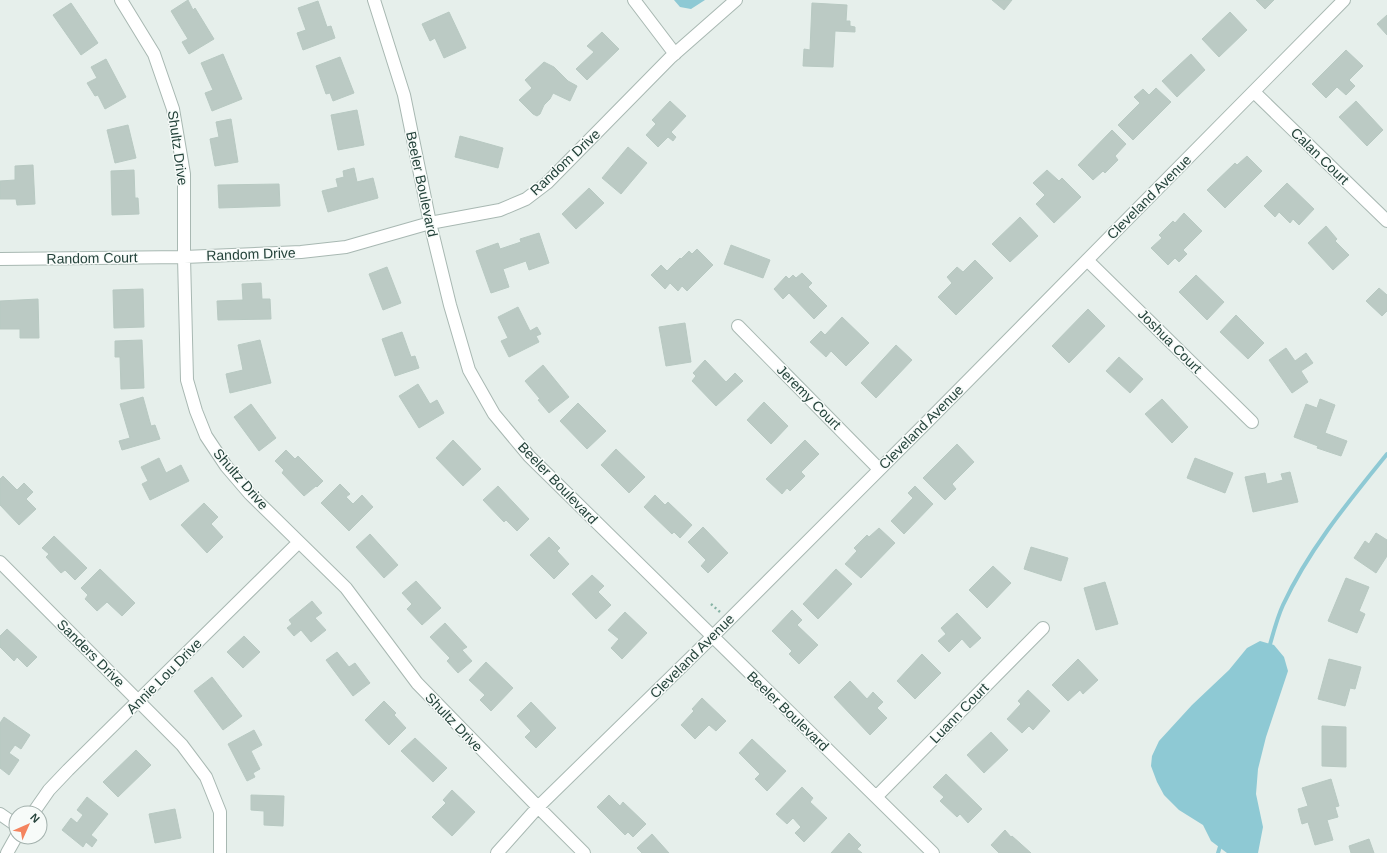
<svg xmlns="http://www.w3.org/2000/svg" width="1387" height="853" viewBox="0 0 1387 853" font-family="Helvetica,sans-serif">
<style>
.water{fill:#8ec9d4}
.lines{fill:none;stroke-linecap:round;stroke-linejoin:round}
.stream{stroke:#8ec9d4;stroke-width:4}
.building{fill:#bbcac4;stroke:#b8c9c2}
.minor-casing{stroke:#a8b8b2;stroke-width:14}
.path{stroke:#86b3a5;stroke-width:2.5;stroke-dasharray:2 3;stroke-linecap:butt}
.minor{stroke:#fff;stroke-width:12}
.labels{text-anchor:middle;dominant-baseline:central;stroke-width:3;stroke-linejoin:round;paint-order:stroke}
.street-label{font-size:14px;fill:#24423a;stroke:#f7fbf9}
</style>
<rect width="100%" height="100%" fill="#e6efeb"/>
<path class="water" d="M674 0H705L691 9 680 7Z
M1260 641 1274 645 1284 657 1288 671 1266 737 1258 769 1256 794 1263 827 1258 853H1227L1211 841 1203 825 1179 810 1164 795 1157 782 1151 766 1152 756 1159 741 1192 705 1229 670 1247 648Z"/>
<g class="lines">
<path class="stream" d="M1269 648C1273 634 1277 618 1283 605 1309 549 1349 501 1387 454
M1218 853 1221 843"/>
</g>
<path class="building" d="M188 0 193 10 195 8 214 39 189 54 182 42 188 39 171 11Z
M992 0H1012L1004 10Z
M1256 0H1274L1265 9Z
M318 1 327 27 331 26 335 38 303 50 297 33 306 30 298 8Z
M71 3 98 43 81 55 53 15Z
M812 3 847 5 846 21H850V26L855 27V32L835 31 833 67 803 66 804 49 810 50Z
M449 12 466 48 444 58 435 38 430 41 422 24Z
M1230 12 1247 30 1219 57 1202 39Z
M1387 15V35L1377 24Z
M602 32 619 49 587 80 576 69 594 52 587 46Z
M1346 50 1363 66 1349 80 1355 86 1346 95 1337 87 1326 98 1312 84Z
M223 54 242 99 212 111 205 93 213 90 201 63Z
M1191 54 1205 70 1177 97 1162 81Z
M340 57 354 93 333 101 330 93 326 94 316 66Z
M106 59 126 97 105 109 98 95 95 96 87 83 97 78 91 67Z
M544 62 554 67 568 81 577 86 570 101 553 93 550 99 544 105 540 114 537 116 533 114 519 100 532 88 525 80Z
M1156 88 1171 102 1133 140 1118 125 1140 103 1134 97 1143 89 1149 95Z
M670 101 686 116 671 132 676 137 673 141 668 137 658 147 646 135 656 124 652 120Z
M1356 101 1383 130 1367 146 1339 117Z
M357 110 364 145 338 150 331 115Z
M231 119 238 162 215 166 210 139 219 137 216 122Z
M128 125 136 158 115 163 107 130Z
M1112 130 1126 144 1115 156 1118 160 1105 173 1103 171 1093 180 1078 165Z
M460 136 503 148 498 168 455 157Z
M628 147 647 163 621 194 602 178Z
M1247 156 1262 171 1225 208 1207 190 1235 163 1237 165Z
M33 165 35 204 17 205 16 199H0V181L15 180V166Z
M354 168 357 182 373 178 378 198 328 212 322 191 338 187 336 179 344 177 343 171Z
M134 170 135 198H138L139 214 112 215 111 171Z
M1047 170 1059 181 1062 178 1081 197 1054 223 1036 204 1045 195 1033 183Z
M1287 183 1314 209 1299 225 1293 219 1290 223 1279 212 1275 217 1264 206Z
M279 184 280 206 219 208 218 185Z
M589 188 604 203 576 229 562 214Z
M1184 213 1202 231 1183 250 1187 254 1179 262 1175 258 1168 265 1151 248 1162 238 1159 235 1173 221 1175 223Z
M1020 217 1038 236 1010 262 992 244Z
M1326 226 1337 239 1335 241 1349 255 1333 270 1308 243Z
M539 233 549 263 529 270 526 261 503 269 509 287 491 293 476 251 498 243 500 249 521 242 520 239Z
M731 245 770 260 763 278 724 264Z
M697 249 713 265 687 291 682 286 678 291 670 283 665 289 651 275 661 265 667 271 680 258 681 259 689 251 692 254Z
M975 260 993 278 956 315 938 297 952 283 947 277 957 267 963 272Z
M387 267 401 303 383 310 369 274Z
M802 273 812 283 808 287 827 306 814 319 789 293 783 299 774 289 786 276 789 279 793 275 796 278Z
M1196 275 1224 302 1207 320 1179 292Z
M261 283 262 299H270L271 319 218 320 217 301 243 300 242 284Z
M1379 288 1387 295V311L1382 316 1366 301Z
M143 289 144 327 114 328 113 290Z
M38 299 39 338H20V329H0V301Z
M518 307 530 331 537 327 541 334 536 336 539 342 509 357 501 341 508 338 498 317Z
M1088 309 1105 326 1069 363 1052 346Z
M1236 315 1264 343 1248 359 1220 332Z
M842 317 869 343 846 366 831 351 826 357 810 342 821 331 825 335Z
M685 323 691 362 666 366 659 327Z
M402 332 411 357 415 356 419 368 395 376 382 339Z
M142 340 144 388 121 389 120 357H115V341Z
M260 340 271 383 230 393 226 374 243 370 238 345Z
M896 345 912 360 876 398 861 383Z
M1286 348 1295 361 1306 353 1313 363 1301 371 1308 382 1292 393 1269 360Z
M1119 357 1143 379 1130 393 1106 371Z
M705 360 726 382 735 373 743 381 716 406 692 381 696 376 693 373Z
M543 365 569 397 549 413 538 400 540 399 525 381Z
M418 384 430 404 437 400 444 413 419 428 399 396Z
M143 397 151 426 155 425 160 439 122 450 119 441 130 438 120 404Z
M1162 399 1188 427 1172 443 1145 414Z
M1320 399 1335 405 1325 433 1347 441 1341 456 1317 448 1318 446 1294 437 1306 404 1317 408Z
M764 402 788 426 771 444 747 420Z
M578 403 606 431 587 449 560 421Z
M251 404 276 438 259 451 234 417Z
M453 440 481 469 463 486 436 458Z
M805 440 819 454 801 472 805 476 790 491 787 488 782 494 766 479Z
M957 444 974 462 952 484 956 489 945 500 923 478Z
M616 449 645 477 629 493 601 465Z
M286 450 295 459 298 456 323 481 317 487 316 486 304 496 282 473 284 470 275 461Z
M159 458 166 473 181 465 189 481 150 500 142 484 148 481 141 467Z
M1195 458 1233 473 1225 493 1187 478Z
M1290 472 1298 502 1253 512 1245 477 1265 473 1267 484 1283 480 1281 474Z
M3 476 17 490 24 483 33 492 26 499 36 509 19 525 0 505V479Z
M340 484 350 494 346 497 353 504 362 495 373 507 349 531 321 503Z
M498 486 529 519 517 531 506 520 504 522 483 500Z
M915 486 933 504 904 534 891 521 913 498 908 493Z
M655 495 665 505 668 502 692 525 680 538 674 532 672 534 644 507Z
M204 503 218 517 211 524 223 537 207 553 181 525Z
M703 527 728 553 708 573 701 566 706 560 688 542Z
M879 528 895 543 861 578 845 564 857 551 854 548 867 535 869 537Z
M1376 533 1387 540V556L1376 573 1354 558 1365 541 1369 544Z
M370 534 398 565 384 578 356 547Z
M54 536 87 568 75 580 65 570 61 573 46 557 49 554 42 548Z
M549 537 560 548 557 551 569 564 554 579 530 555Z
M1031 547 1068 558 1061 581 1024 569Z
M993 566 1011 583 987 608 969 590Z
M100 569 135 603 122 616 107 602 97 611 85 599 88 595 81 588Z
M836 569 852 584 818 619 803 604Z
M592 575 604 586 598 592 611 605 596 619 572 594Z
M1346 578 1369 587 1359 611 1365 614 1357 633 1328 621Z
M416 581 441 608 422 625 407 609 412 604 402 593Z
M1105 582 1118 624 1096 630 1084 588Z
M312 601 322 613 315 618 326 630 311 642 301 630 294 636 287 628 292 624 289 620Z
M792 610 802 620 797 625 818 645 799 664 789 654 792 651 772 631Z
M625 612 647 633 622 659 611 648 619 639 608 630Z
M957 613 981 638 970 648 962 639 949 652 938 641 946 634 941 628Z
M445 623 467 647 462 650 472 661 458 673 447 661 450 658 430 637Z
M7 629 37 657 27 667 17 657 14 661 0 647V636Z
M244 636 260 652 243 668 227 652Z
M337 652 349 667 355 663 370 683 353 696 326 660Z
M922 654 941 673 915 699 897 681Z
M1078 659 1098 680 1083 694 1080 690 1068 701 1052 685Z
M1329 659 1361 667 1355 689 1350 688 1345 706 1318 699Z
M486 662 513 688 491 711 480 700 485 695 469 680Z
M212 677 242 716 223 730 194 691Z
M850 681 867 699 873 692 883 702 877 708 887 718 870 735 834 697Z
M1028 690 1050 711 1033 730 1029 726 1022 733 1007 719 1021 704 1018 701Z
M702 698 726 721 716 731 709 725 695 739 681 725 694 711 692 709Z
M384 701 396 713 394 715 406 728 389 745 365 720Z
M531 702 556 728 536 748 525 737 531 731 517 716Z
M4 717 30 735 21 749 15 745 9 753 19 760 9 775 0 768V723Z
M1322 726 1346 727V767L1322 766Z
M254 730 262 745 251 751 260 769 253 773 255 777 247 781 228 744Z
M991 732 1008 750 984 773 967 755Z
M415 738 447 768 433 782 401 751Z
M752 739 786 771 767 791 755 779 760 774 739 753Z
M136 750 151 765 118 797 103 782Z
M946 774 982 809 968 823 960 814 957 817 940 801 944 797 933 787Z
M1331 779 1339 806 1335 807 1338 817 1327 820 1333 840 1315 845 1308 822 1302 824 1298 809 1308 806 1302 788Z
M802 787 813 798 810 802 827 818 804 842 795 833 801 827 793 818 787 824 776 814Z
M452 790 475 812 452 836 432 817 446 803 443 800Z
M251 795 284 796 283 826 264 825V811L251 810Z
M609 795 620 806 623 802 646 824 633 837 628 832 625 835 597 807Z
M87 797 108 814 91 835 97 840 92 847 86 842 83 847 62 830 71 818 77 823 83 815 77 810Z
M175 809 181 838 155 843 149 814Z
M1005 830 1011 837 1012 836 1031 853H999L991 845Z
M849 833 861 845 857 849 862 853H831Z
M652 834 669 853H642L637 848Z
M1369 839 1374 853H1351L1349 846Z"/>
<g class="lines">
<defs>
<path id="minor" d="M121 0 154 54 173 109 184 174V257L187 380 196 411 206 436 226 466 250 494 346 588 417 683 538 807 584 853
M374 0 404 95 430 223 450 305 469 370 494 414 529 456 933 853
M634 0 675 54
M1254 92 1387 221
M0 259 184 257 301 252 346 247 430 223 500 210 526 199 547 183 670 58 736 0
M1087 260 1252 422
M738 326 879 469
M0 562 182 745 206 777 220 812V853
M876 797 1043 628
M33 813 49 790 68 770 299 542
M0 814 16 825
M7 853 16 837
M497 853 538 807 712 637 929 420 1344 0"/>
</defs>
<use href="#minor" class="minor-casing"/>
<path class="path" d="M711 604 720 612"/>
<use href="#minor" class="minor"/>
</g>
<g class="labels">
<g class="street-label">
<text transform="translate(178 148) rotate(82)">Shultz Drive</text>
<text transform="translate(1320 156) rotate(44)">Calan Court</text>
<text transform="translate(565 162) rotate(-43)">Random Drive</text>
<text transform="translate(422 184) rotate(78)">Beeler Boulevard</text>
<text transform="translate(1149 197) rotate(-45)">Cleveland Avenue</text>
<text transform="translate(251 254) rotate(-2)">Random Drive</text>
<text transform="translate(92 258) rotate(-1)">Random Court</text>
<text transform="translate(1170 341) rotate(45)">Joshua Court</text>
<text transform="translate(809 397) rotate(45)">Jeremy Court</text>
<text transform="translate(921 427) rotate(-45)">Cleveland Avenue</text>
<text transform="translate(241 479) rotate(49)">Shultz Drive</text>
<text transform="translate(558 483) rotate(46)">Beeler Boulevard</text>
<text transform="translate(91 653) rotate(45)">Sanders Drive</text>
<text transform="translate(692 656) rotate(-45)">Cleveland Avenue</text>
<text transform="translate(164 676) rotate(-45)">Annie Lou Drive</text>
<text transform="translate(788 711) rotate(44)">Beeler Boulevard</text>
<text transform="translate(959 713) rotate(-46)">Luann Court</text>
<text transform="translate(454 722) rotate(46)">Shultz Drive</text>
</g>
</g>
<g transform="translate(28 825) rotate(45)"><circle r="19" fill="#f7fbf9" stroke="#a3b1ad"/>
<path d="M0-3L7 15L0 10L-7 15Z" fill="#f4845f"/>
<text y="-6" font-size="11" font-weight="bold" text-anchor="middle" fill="#24423a">N</text>
</g>
</svg>
